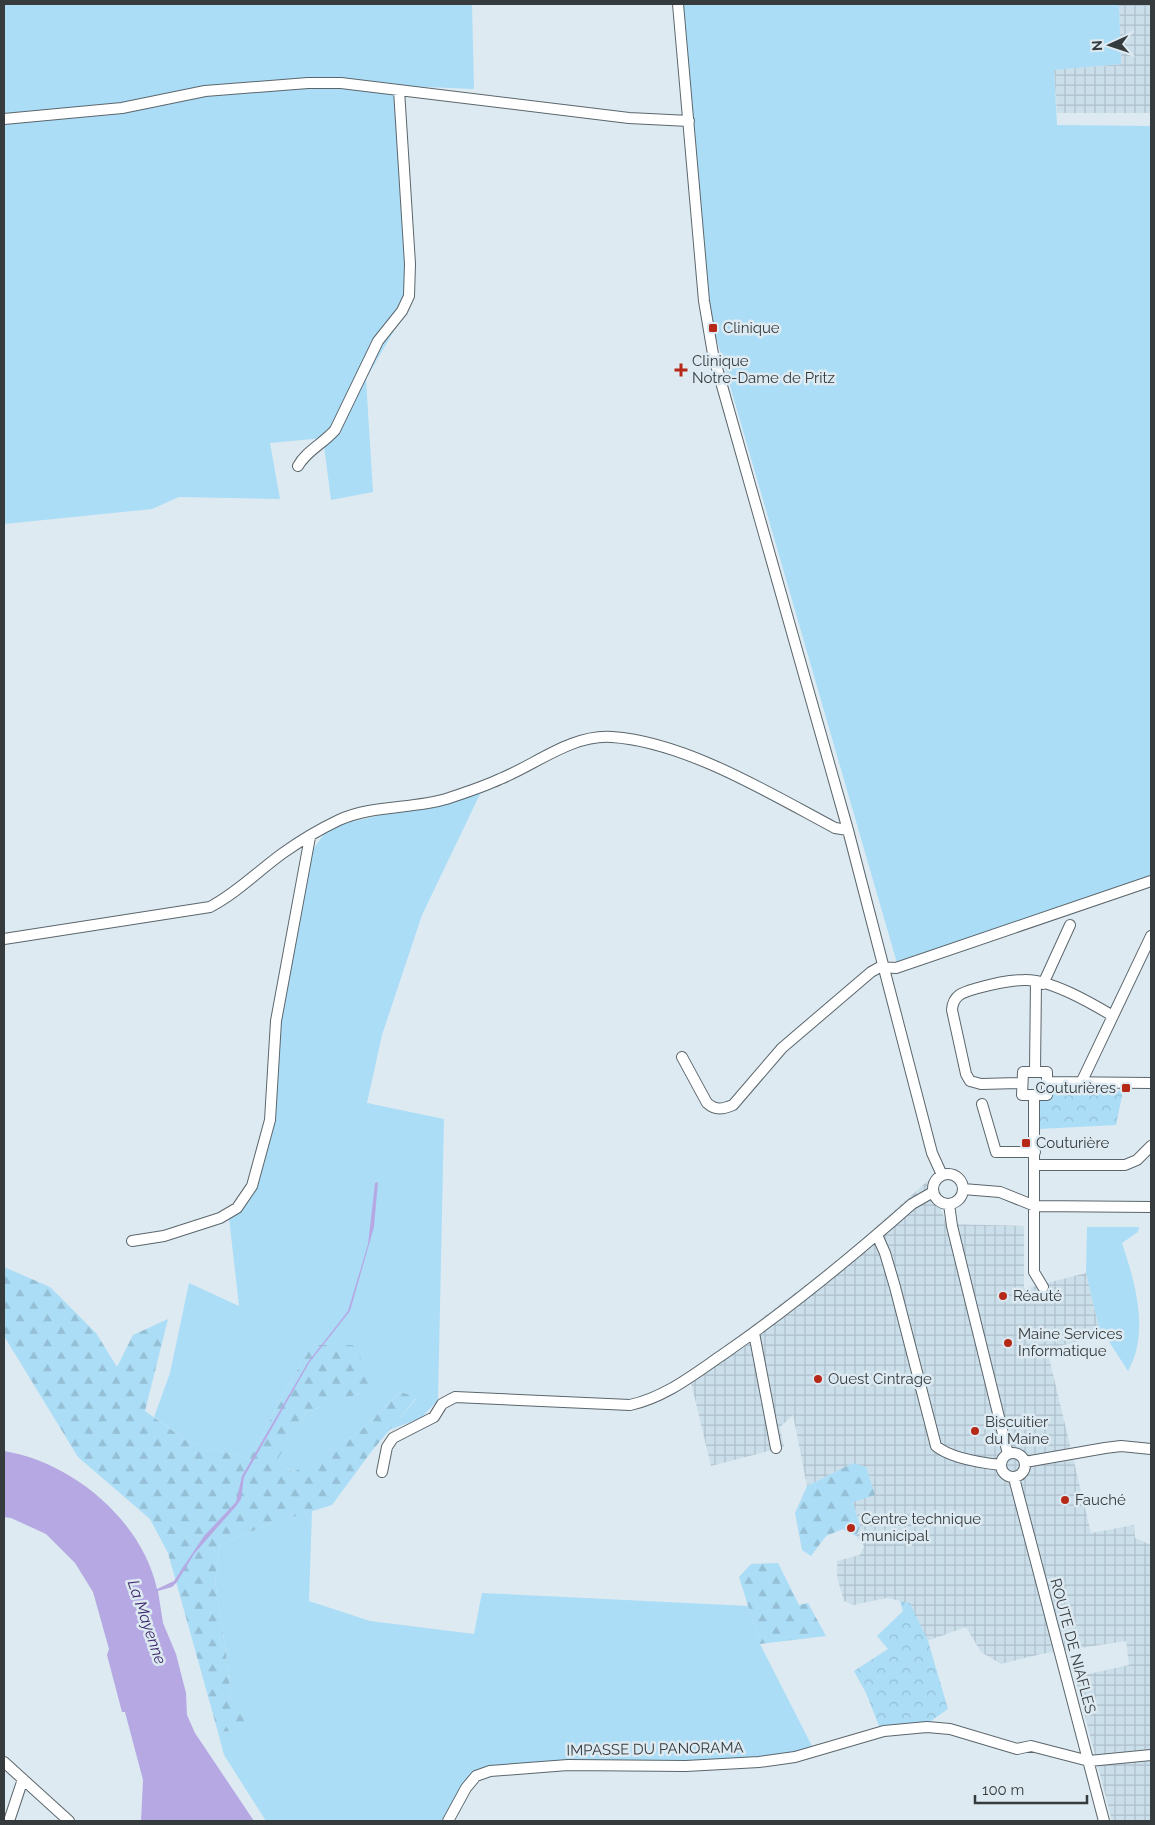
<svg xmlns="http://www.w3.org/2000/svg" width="1155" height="1825" viewBox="0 0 1155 1825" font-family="Raleway,sans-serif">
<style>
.industrial{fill:url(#industrial-grid)}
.grass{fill:#abddf7}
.forest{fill:url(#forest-firs)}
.park{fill:url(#park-crowns)}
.water{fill:#b6a9e3}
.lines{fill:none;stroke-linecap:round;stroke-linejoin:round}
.minor-casing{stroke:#5b666c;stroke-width:12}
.minor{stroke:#fff;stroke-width:10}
.poi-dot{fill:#b62918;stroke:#ddeaf1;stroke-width:2}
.labels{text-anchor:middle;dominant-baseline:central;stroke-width:5;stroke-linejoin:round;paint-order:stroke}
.poi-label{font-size:15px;fill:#363b3e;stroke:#ddeaf1;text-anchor:start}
.street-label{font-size:15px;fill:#363b3e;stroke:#ddeaf1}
.water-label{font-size:16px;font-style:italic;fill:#3e276b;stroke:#ddeaf1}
</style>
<defs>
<pattern id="industrial-grid" width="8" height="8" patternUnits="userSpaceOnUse" patternTransform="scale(1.25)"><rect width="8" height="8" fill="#cbdfeb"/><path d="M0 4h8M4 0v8" fill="none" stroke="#afc0cb"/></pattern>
<pattern id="forest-firs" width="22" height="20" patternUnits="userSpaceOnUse" patternTransform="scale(1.25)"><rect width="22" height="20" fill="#abddf7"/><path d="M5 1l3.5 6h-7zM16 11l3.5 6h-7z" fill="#94bfd5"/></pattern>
<pattern id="park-crowns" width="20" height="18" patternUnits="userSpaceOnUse" patternTransform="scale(1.25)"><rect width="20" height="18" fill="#abddf7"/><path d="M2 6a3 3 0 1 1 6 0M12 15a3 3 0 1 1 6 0" fill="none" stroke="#94bfd5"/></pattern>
</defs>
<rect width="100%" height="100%" fill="#ddeaf1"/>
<path class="industrial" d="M1119 4H1151V113H1057L1054 70 1121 64Z
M931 1178 946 1224 1024 1226V1289L1086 1273 1101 1336 1047 1349 1091 1533 1134 1525 1135 1538 1151 1545V1821H1112L1075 1677 1129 1665 1126 1641 1041 1654 1001 1664 981 1652 966 1627 927 1641 910 1603 887 1598 853 1605 844 1601 837 1577V1561L860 1555 864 1546 856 1536 860 1526 853 1502V1463L807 1486 793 1415 780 1427 784 1447 711 1466 689 1374 842 1257Z"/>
<path class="grass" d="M4 4H472L474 89 402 86 414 296 366 379 373 492 331 500 323 438 270 443 280 499 179 497 152 509 4 524Z
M678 4H1119L1121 64 1054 70 1057 125 1151 126V875L918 958 897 963 709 313Z
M481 792 422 915 382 1035 367 1103 444 1119 438 1400 421 1418 389 1430 417 1398 400 1392 356 1435 295 1472 275 1462 306 1412 378 1387 311 1345 249 1459 187 1441 154 1417 170 1373 189 1283 239 1306 229 1218 254 1193 271 1122 281 1003 310 854 329 827Z
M1087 1227H1139L1138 1232 1122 1243C1135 1282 1150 1333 1128 1371L1106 1337 1101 1336 1086 1273Z
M312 1511 309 1601 370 1621 474 1634 482 1593 748 1606 760 1644 815 1752 670 1766 474 1770 443 1821H266L224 1755 218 1732 237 1731 231 1702 226 1652 215 1581 220 1545 264 1526Z"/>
<path class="forest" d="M4 1267 50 1287 96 1333 117 1367 133 1335 168 1319 145 1411 187 1441 249 1459 311 1345H353L378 1387 306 1412 276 1462 294 1472 356 1435 400 1392 417 1397 371 1452 332 1505 264 1526 220 1545 215 1581 226 1652 231 1702 251 1714 237 1731 218 1732 168 1553 150 1519 78 1457 4 1336Z
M853 1463 866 1467 875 1495 853 1502 860 1527 856 1536 843 1529 826 1536 811 1556 802 1550 795 1513 807 1486Z
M778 1563 799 1605 808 1603 826 1636 760 1644 739 1577 751 1564Z"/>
<path class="park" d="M1052 1090 1123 1091 1116 1125 1038 1129 1040 1101 1051 1100Z
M900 1601 910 1603 928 1641 948 1709 928 1723 879 1726 866 1693 854 1671 888 1649 877 1636 903 1611Z"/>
<path class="water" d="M378 1182 374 1227 350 1311 309 1363 244 1477 241 1499 237 1505 194 1554 177 1582 172 1587 158 1591 163 1623 176 1654 186 1693 187 1715 195 1733 254 1821H141L143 1780 125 1712H122L107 1655 109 1649 93 1592 75 1563 46 1534 11 1518 4 1517V1451C72 1462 142 1520 157 1589L174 1581 204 1536 236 1502 242 1476 308 1362 348 1311 368 1244 375 1183Z"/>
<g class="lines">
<defs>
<path id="minor" d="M678 4 704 301 713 354 848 830 932 1153 942 1175
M4 119 122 108 205 91 308 83H341L629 118 689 121
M298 466C306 451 324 443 335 430L378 341 402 311 409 296 410 264 399 90
M4 939 210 907C237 893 258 871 283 853 300 841 320 829 339 820 372 805 412 809 446 799 464 793 483 787 500 779 535 765 572 734 612 737 686 742 771 794 835 828L848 830
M1043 984 1070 925
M682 1057 707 1103C716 1111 723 1109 733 1105L782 1048 871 972 880 967 896 968 1151 881
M1023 1072H1047V1095H1022Z
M1035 1072 1036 981
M1047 1082 1151 1083
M1022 1083 981 1084 970 1081 966 1074 952 1010C953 994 964 992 978 988 993 984 1008 980 1024 980 1050 979 1091 1003 1113 1016
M1081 1083 1151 936
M1034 1095V1272L1043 1287
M982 1104 996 1152H1035
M1035 1165H1125L1137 1160 1151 1146
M933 1189a15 15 0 1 1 30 0a15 15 0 1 1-30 0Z
M963 1189 1000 1192 1035 1206 1151 1207
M949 1204 952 1226 1008 1454
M877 1235 885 1253 895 1287 936 1446C950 1458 983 1463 1001 1465
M132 1241 164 1236 220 1218 237 1208 252 1186 270 1120 276 1021 310 837
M754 1333 776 1448
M1001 1465a12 12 0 1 1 24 0a12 12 0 1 1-24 0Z
M1025 1462 1105 1448 1121 1446 1151 1449
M382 1472 387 1447 393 1438 434 1417 442 1404 455 1397 630 1405C666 1397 694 1374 725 1353 791 1307 852 1257 912 1204L933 1192
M1014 1478 1104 1821
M4 1762 69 1821
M9 1821 23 1779
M448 1821 466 1788 476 1776 490 1771 568 1765 686 1766 759 1762 795 1757 884 1731 927 1727 950 1729 1017 1749 1031 1746 1089 1761 1151 1755"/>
</defs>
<use href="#minor" class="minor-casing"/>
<use href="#minor" class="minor"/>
</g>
<g class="poi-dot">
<rect x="708" y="323" width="10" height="10" rx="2.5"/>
<path d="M678.5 362.5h5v5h5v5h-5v5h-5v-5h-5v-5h5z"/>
<rect x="1121" y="1083" width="10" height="10" rx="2.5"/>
<rect x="1021" y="1138" width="10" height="10" rx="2.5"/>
<circle cx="1003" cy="1296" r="5"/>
<circle cx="1008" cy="1343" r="5"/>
<circle cx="818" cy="1379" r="5"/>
<circle cx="975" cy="1431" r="5"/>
<circle cx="1065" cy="1500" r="5"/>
<circle cx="851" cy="1528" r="5"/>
</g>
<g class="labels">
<g class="poi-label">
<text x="723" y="328">Clinique</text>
<text x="692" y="361">Clinique<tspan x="692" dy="17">Notre-Dame de Pritz</tspan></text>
<text x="1116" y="1088" text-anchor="end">Couturières</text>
<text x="1036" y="1143">Couturière</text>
<text x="1013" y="1296">Réauté</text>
<text x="1018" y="1334">Maine Services<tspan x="1018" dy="17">Informatique</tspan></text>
<text x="828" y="1379">Ouest Cintrage</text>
<text x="985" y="1422">Biscuitier<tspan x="985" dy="17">du Maine</tspan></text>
<text x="1075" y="1500">Fauché</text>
<text x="861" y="1519">Centre technique<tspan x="861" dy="17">municipal</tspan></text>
</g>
<g class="street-label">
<text transform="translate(1073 1646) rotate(75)">ROUTE DE NIAFLES</text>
<text transform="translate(655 1749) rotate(-1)">IMPASSE DU PANORAMA</text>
</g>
<g class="water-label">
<text transform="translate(147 1622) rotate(71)">La Mayenne</text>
</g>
</g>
<rect width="1155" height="1825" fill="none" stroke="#363b3e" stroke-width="10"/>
<g transform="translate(1110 45) rotate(267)" stroke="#ddeaf1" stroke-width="4" paint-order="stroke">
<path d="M0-4L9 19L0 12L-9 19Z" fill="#363b3e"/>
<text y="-8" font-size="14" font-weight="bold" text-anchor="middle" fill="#363b3e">N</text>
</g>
<path d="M975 1795v8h112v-8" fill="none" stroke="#363b3e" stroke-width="2.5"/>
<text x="982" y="1795" font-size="15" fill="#363b3e" stroke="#ddeaf1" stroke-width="4" paint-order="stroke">100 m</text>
</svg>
